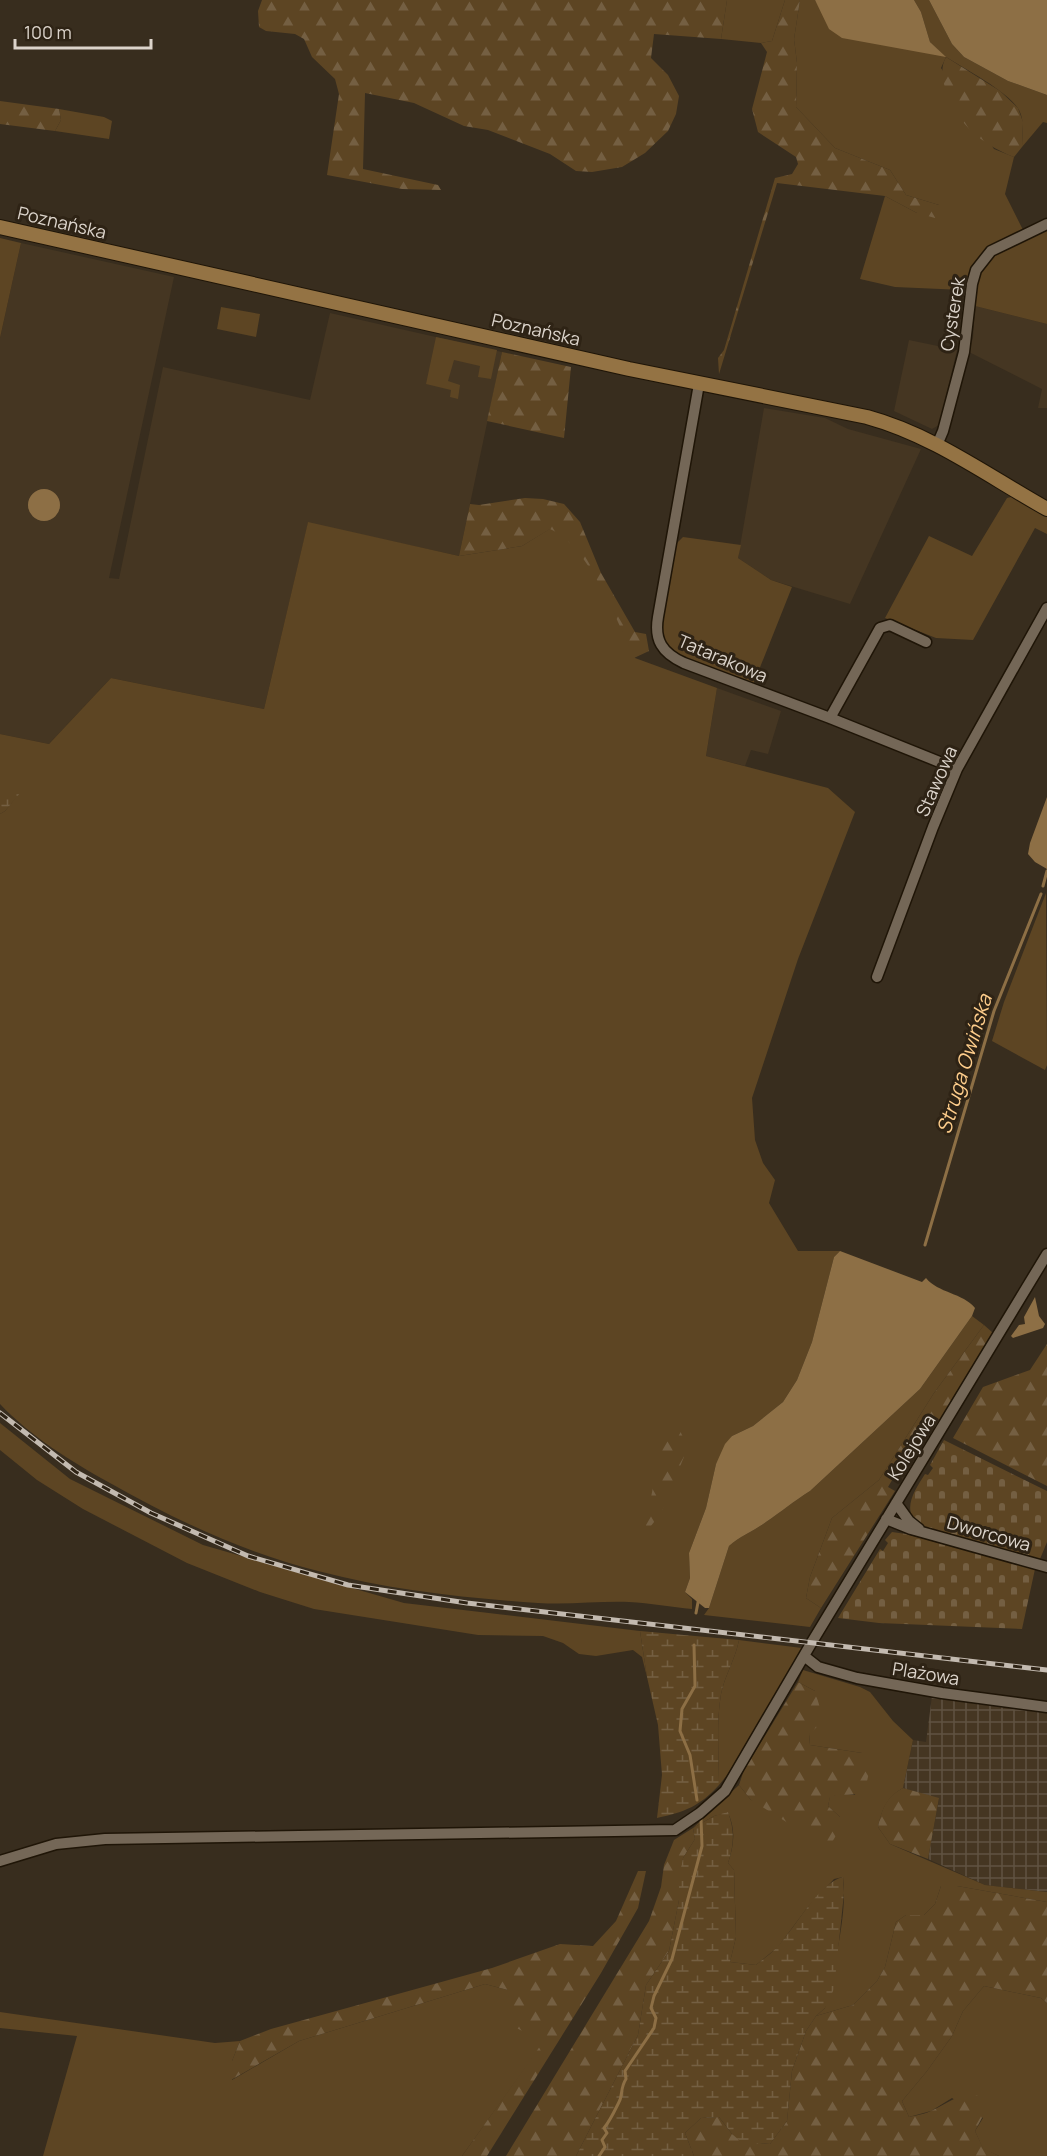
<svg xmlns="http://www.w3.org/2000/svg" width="1047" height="2156" viewBox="0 0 1047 2156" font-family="Manrope,sans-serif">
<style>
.built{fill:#453622}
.industrial{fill:url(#industrial-grid)}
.green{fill:#5d4523}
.forest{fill:url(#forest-firs)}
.wetland{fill:url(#wetland-marsh)}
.cemetery{fill:url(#cemetery-stones)}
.water{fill:#8d6f45}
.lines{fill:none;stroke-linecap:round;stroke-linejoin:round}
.stream{stroke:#8d6f45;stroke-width:3}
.minor-casing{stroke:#1f1507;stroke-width:13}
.major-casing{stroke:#1f1507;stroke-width:16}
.minor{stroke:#746757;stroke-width:10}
.major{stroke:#947344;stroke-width:14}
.rail-casing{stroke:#c3bab0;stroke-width:5}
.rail{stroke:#2e2315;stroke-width:3;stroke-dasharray:9;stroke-linecap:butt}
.labels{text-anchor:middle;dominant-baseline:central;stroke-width:6;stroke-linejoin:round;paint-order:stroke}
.street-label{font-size:18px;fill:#dcd4cb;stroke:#2e2315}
.water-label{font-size:20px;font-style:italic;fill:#fecd8b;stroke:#2e2315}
</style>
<defs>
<pattern id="industrial-grid" width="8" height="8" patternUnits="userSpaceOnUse" patternTransform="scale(1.5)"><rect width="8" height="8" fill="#453622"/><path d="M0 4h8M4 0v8" fill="none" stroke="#5f5241"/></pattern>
<pattern id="forest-firs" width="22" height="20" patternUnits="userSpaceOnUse" patternTransform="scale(1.5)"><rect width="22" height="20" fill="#5d4523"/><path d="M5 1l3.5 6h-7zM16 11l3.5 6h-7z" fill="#745f42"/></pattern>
<pattern id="wetland-marsh" width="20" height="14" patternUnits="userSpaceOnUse" patternTransform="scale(1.5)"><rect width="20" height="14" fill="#5d4523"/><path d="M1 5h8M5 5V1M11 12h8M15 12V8" fill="none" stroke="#745f42"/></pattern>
<pattern id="cemetery-stones" width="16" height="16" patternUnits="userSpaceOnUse" patternTransform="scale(1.5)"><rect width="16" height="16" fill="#5d4523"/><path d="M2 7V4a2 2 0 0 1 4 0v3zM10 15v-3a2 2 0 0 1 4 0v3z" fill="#745f42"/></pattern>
</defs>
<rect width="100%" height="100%" fill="#382d1e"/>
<path class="built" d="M21 243 174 277 109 578 119 579 163 367 310 400 330 313 502 352 459 556 308 523 264 709 111 678 49 744 0 734V338Z
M975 306 1047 324V408H1038L1042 389 969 352 973 338Z
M909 340 957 350 939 425 932 429 894 411Z
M764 408 825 418 848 429 921 449 850 604 771 580 738 558Z
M717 688 781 711 768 754 751 750 745 766 706 756Z"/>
<path class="industrial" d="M932 1696 1047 1710V1892L985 1885 928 1859 939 1799 903 1788 913 1740 926 1742Z"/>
<path class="green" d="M727 0H785L772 41 761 43 721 39Z
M800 0H815L821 10 912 49 944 56 930 42 921 12 914 0H929L952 44 964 57 1008 81 1047 95V123L1043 122 1022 147C1022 134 1025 121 1019 110 1009 92 965 69 946 57L941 68 994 149 1014 157 1005 194 1024 232 1009 237 963 290 895 287 860 279 885 196 917 213 939 205 906 195 890 170 835 148 796 107 797 63 794 39Z
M59 109 104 117 112 121 109 139 55 131 61 120Z
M1047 228V324L975 306 974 301 975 283 988 258Z
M0 238 21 243 0 338Z
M221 307 260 314 256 337 217 329Z
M436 337 497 350 491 379 478 377 480 366 454 360 448 381 460 385 458 399 450 397 451 390 426 384Z
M1015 496 1047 514V534L1035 528 973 640 936 638 885 618 929 536 972 556 1007 498Z
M308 522 459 556 522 546 551 528C592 548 616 618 635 658L717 688 706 756 828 788 855 812 798 959 752 1098 755 1140 763 1163 775 1180 769 1203 798 1251H840L834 1257 812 1342 797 1380 783 1402 753 1426 732 1436 716 1464 706 1508 689 1553 690 1578 685 1592 692 1599V1609C672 1607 650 1603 629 1602 599 1601 569 1605 538 1603 465 1598 390 1590 318 1571 246 1553 175 1520 110 1483 72 1462 30 1436 0 1404V814L5 811 20 792H0V734L49 744 111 678 264 709Z
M683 537 741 545 738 558 771 580 792 587 753 685 682 659 661 640V625L675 545Z
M1046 893 1047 1065 1045 1070 992 1041 1004 1002Z
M972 1316 984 1325 934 1393 879 1480 832 1518 810 1577 806 1598 821 1608 810 1627 704 1615 709 1608 729 1546C740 1536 754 1531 766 1522 781 1512 794 1501 810 1491L920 1389Z
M0 1423 70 1479 203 1545 404 1603 640 1631 647 1677 642 1657 633 1650 596 1656 579 1654 563 1643 543 1636 478 1635 314 1609 260 1592 187 1563 83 1509 37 1480 0 1450Z
M739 1640 802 1648 728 1774 719 1785C719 1755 716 1723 721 1694 725 1675 735 1660 739 1640Z
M803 1670 860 1687 870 1692 893 1721 913 1740 903 1788C887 1797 882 1809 878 1827L890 1844 985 1885 1047 1892V1902L957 1886H941L935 1904 924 1915H906L896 1922 885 1967 877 1981 853 2005 816 2016 825 2008C833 1969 848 1915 843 1877L834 1879 807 1908 778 1947 756 1965 730 1962 736 1937 734 1870 728 1863C734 1845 736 1830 728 1813L714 1816 693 1828 739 1785 751 1800 840 1817 828 1806 830 1796 842 1794 855 1795 862 1753 810 1745 809 1734 815 1691 798 1682Z
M485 1984 508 1990 544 2042 462 2156H43L77 2036 0 2028V2012L215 2043 240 2041 232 2061V2080L299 2041Z
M984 1986 1041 1998 1047 2003V2156H999L983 2149 975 2131 983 2118 952 2098 931 2111 909 2117 902 2101 927 2071 952 2036 963 2011Z"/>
<path class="forest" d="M262 0H727L721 39 654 34 651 58 668 75 679 96 676 114 668 131 645 153 622 167 592 172 576 171 550 154 488 130 464 126 414 103 365 93 363 169 438 185 441 190 402 189 327 175 339 94 335 79 312 57 304 39 295 34 266 31 259 27 258 11Z
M785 0H800L794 39 797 63 796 107 835 148 890 170 906 195 939 205 944 211 935 218 917 213 885 196 777 183 719 374 718 358 724 350 775 178 792 174 798 164 796 157 758 132 752 109 767 52 761 43 772 41Z
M946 57 1000 91 1018 108 1023 122 1022 147 1014 157C980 144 953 120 944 84 942 73 941 67 946 57Z
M0 101 59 109 61 120 55 131 0 124Z
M502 352 571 367 564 438 487 421Z
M525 498 543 499 564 504 580 522 601 573 635 632 646 634 649 651 634 658C617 620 589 546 550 529L522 546 459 556 470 504 479 505Z
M984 1325 993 1333 938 1426H924L888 1487 895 1491 821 1608 806 1598 810 1577 832 1518 879 1480 934 1393Z
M1047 1344V1486L953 1438 983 1387 1030 1370Z
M678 1427 688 1447 661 1513 644 1535 662 1439Z
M798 1682 815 1691 820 1708 818 1726 809 1734 810 1745 862 1753 871 1765 864 1793C853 1796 842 1793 830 1797L828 1806 840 1817 842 1826 832 1842 820 1843 751 1800 739 1785 744 1770Z
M903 1788 939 1798 928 1859 890 1844 878 1827C882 1809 886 1797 903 1788Z
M693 1828 695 1839 683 1858 679 1900 669 1951 646 1985 638 2035 576 2156H506L649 1921 661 1887 664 1865 674 1840Z
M638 1871H646L638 1908 601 1973 487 2156H462L543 2042 509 2024 508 1990 485 1984 299 2041 231 2080 232 2061 240 2041 271 2029 492 1968 560 1944 593 1946 616 1921Z
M941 1886H957L1047 1902V2003L1041 1998 984 1986 963 2011 952 2036 927 2071 902 2101 909 2117C917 2115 926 2114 933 2110 956 2099 964 2087 991 2101L975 2131 983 2148 999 2156H694L685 2133 701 2118 719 2117 732 2134 760 2143 770 2144 787 2121 792 2071 806 2031 816 2016 853 2005 877 1981 885 1967 896 1922 906 1915H924L935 1904Z"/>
<path class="wetland" d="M0 792H21L5 811 0 814Z
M640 1631 739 1640C735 1660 725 1675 721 1694 716 1724 719 1755 719 1785 700 1806 685 1812 657 1818L662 1775 658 1725 647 1677Z
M728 1812C735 1831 734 1845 728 1863L734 1870 735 1905 736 1937 730 1962 756 1965C763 1959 771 1954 777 1947 795 1929 818 1883 843 1877L844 1893 834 1989 825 2008 816 2016 806 2031 792 2071 787 2121 770 2144 760 2143 747 2147 732 2134 719 2117 701 2118 685 2133 694 2156H576L638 2035 646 1985 669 1951 679 1900V1878L683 1858 695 1839 693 1828 714 1816Z"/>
<path class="cemetery" d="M944 1440 1047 1491V1542L1040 1559 925 1527C898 1515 914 1491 925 1474L928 1475 933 1468 930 1465Z
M892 1532 906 1534 1035 1569 1022 1629 879 1623 838 1618 880 1549 883 1551 888 1543 885 1540Z"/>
<path class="water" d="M815 0H914L921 12 930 42 946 57 842 38 829 29Z
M929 0H1047V95L1008 81 964 57 952 44Z
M28 505a16 16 0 1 1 32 0a16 16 0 1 1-32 0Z
M1047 797V869L1035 862 1028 854 1030 843Z
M840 1251 922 1282 926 1278C938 1293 963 1293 975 1308L972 1316 920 1389 810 1491C794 1501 781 1512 766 1522 754 1531 740 1536 729 1546L709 1608H705L685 1592 690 1578 689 1553 706 1508 716 1464 725 1444 732 1436 753 1426 783 1402 797 1380 812 1342 834 1257Z
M1035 1297 1039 1316 1045 1324 1043 1328 1013 1338 1011 1336 1019 1325 1025 1324 1024 1317Z"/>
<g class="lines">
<path class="stream" d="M1043 886 1047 871
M925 1245 994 1011 1041 894
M696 1613 699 1597
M694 1645 695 1686 682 1709 680 1731 690 1755 697 1800
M599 2156 605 2147 602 2140 607 2133 604 2128C610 2121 615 2110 619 2102 623 2095 620 2088 626 2079L625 2071 654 2028 656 2018 651 2008 654 1996 672 1959 702 1846 701 1819"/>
<defs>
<path id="minor" d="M699 384 658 617C654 640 662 653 684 663L830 718 957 769
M937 445 943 431 964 352 972 284 976 270 991 251 1047 224
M830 718 880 628 890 625 926 642
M877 977 933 827 957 769 1047 608
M896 1503 909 1521 919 1529
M886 1519 911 1529 1047 1567
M804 1656 818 1667 857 1678 942 1693 1047 1707
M0 1861 56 1844 105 1839 675 1830 700 1813 725 1791 812 1642 1047 1254"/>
<path id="major" d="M0 227 629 369 867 417C933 435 988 476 1047 509"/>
</defs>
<use href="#minor" class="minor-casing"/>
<use href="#major" class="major-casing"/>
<use href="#minor" class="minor"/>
<use href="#major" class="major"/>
<defs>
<path id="rail" d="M0 1413 76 1472 151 1513 248 1556 348 1585 467 1603 1047 1670"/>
</defs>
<use href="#rail" class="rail-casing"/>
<use href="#rail" class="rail"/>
</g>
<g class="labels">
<g class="street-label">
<text transform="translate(62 222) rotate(13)">Poznańska</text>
<text transform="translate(952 314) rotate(-81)">Cysterek</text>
<text transform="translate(536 329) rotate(13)">Poznańska</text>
<text transform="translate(723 658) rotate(23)">Tatarakowa</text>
<text transform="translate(936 781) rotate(-66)">Stawowa</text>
<text transform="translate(911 1447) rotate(-58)">Kolejowa</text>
<text transform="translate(989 1533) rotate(16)">Dworcowa</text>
<text transform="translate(926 1673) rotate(9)">Plażowa</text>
</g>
<g class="water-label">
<text transform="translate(964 1064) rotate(-73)">Struga Owińska</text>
</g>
</g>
<path d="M15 39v9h136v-9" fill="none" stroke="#dcd4cb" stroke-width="3"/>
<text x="24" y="39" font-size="18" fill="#dcd4cb" stroke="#2e2315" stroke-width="4.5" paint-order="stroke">100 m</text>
</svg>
